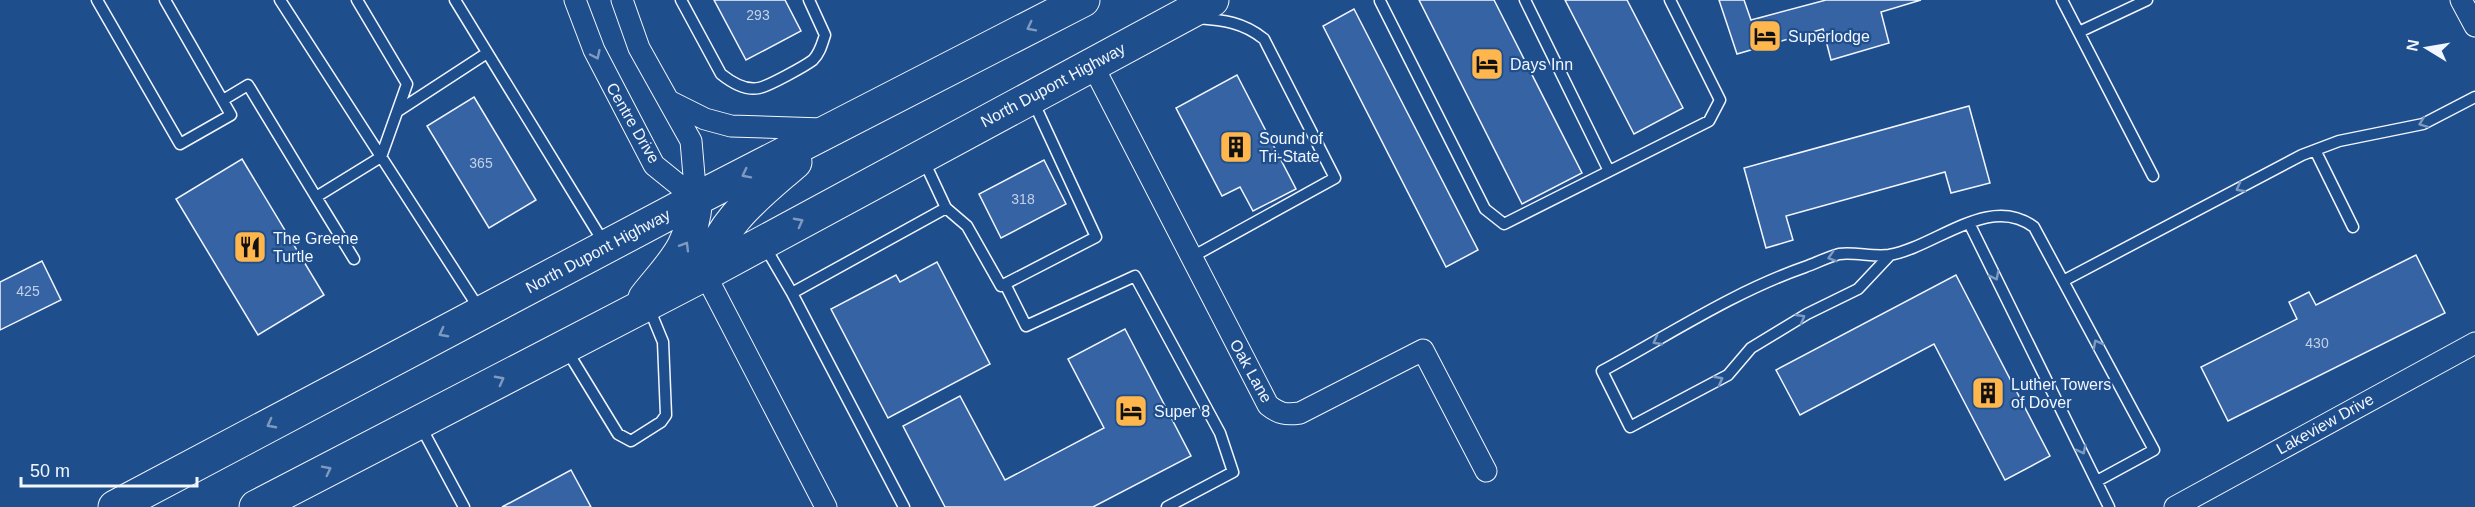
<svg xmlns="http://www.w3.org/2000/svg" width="2475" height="507" viewBox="0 0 2475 507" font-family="Arial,sans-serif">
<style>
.building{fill:#3563a3;stroke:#f2f6ff;stroke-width:1.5}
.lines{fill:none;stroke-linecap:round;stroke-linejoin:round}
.service-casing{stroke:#f2f6ff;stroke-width:13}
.minor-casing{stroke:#f2f6ff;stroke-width:23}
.trunk-casing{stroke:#f2f6ff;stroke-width:35}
.service{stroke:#1f4e8c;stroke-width:10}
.minor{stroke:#1f4e8c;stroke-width:21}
.trunk{stroke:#1f4e8c;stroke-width:33}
.oneway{stroke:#7e9ac0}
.labels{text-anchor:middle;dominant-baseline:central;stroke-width:4.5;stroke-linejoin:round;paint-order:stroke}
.number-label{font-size:14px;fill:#c3d1e8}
.poi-label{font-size:16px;fill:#f2f6ff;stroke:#1f4e8c;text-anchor:start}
.street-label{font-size:16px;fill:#f2f6ff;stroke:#1f4e8c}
</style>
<rect width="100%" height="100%" fill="#1f4e8c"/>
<path class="building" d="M714 0H785L801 31 746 60Z
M1419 0H1494L1582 173 1522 204Z
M1565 0H1627L1683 108 1634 134Z
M1719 0H1744L1751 20 1826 0H1921L1881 12 1889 43 1831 60 1823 29 1737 54Z
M1354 9 1478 250 1446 267 1323 26Z
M1237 75 1296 189 1253 211 1240 187 1222 196 1176 108Z
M474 97 536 200 489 228 427 126Z
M1969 106 1990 183 1951 193 1945 172 1786 216 1793 240 1766 248 1744 168Z
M242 159 324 295 258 335 176 199Z
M1044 160 1066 204 1001 238 979 194Z
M2416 255 2445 313 2228 421 2201 367 2297 319 2289 302 2309 292 2316 305Z
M42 261 61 300 0 330V282Z
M937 262 990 364 888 418 831 309 896 275 900 282Z
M1956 275 2050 456 2005 480 1934 344 1800 415 1776 370Z
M1125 329 1191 456 1093 507H945L903 426 960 396 1005 480 1104 428 1068 359Z
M571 470 591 507H502Z"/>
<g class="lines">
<defs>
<path id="service" d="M97 0 180 144 231 115 165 0
M280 0 480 310
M455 0 604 243
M681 0 721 74C731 82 745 91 759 88 769 86 805 66 813 60 820 53 822 44 825 35L809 0
M1525 0 1609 171
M2062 0 2153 176
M1380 1 1485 209 1504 224 1709 121 1720 100 1670 0
M2079 32 2147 0
M223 100 248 85 316 197 381 157 407 84 357 0
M398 111 487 53
M2315 150 2353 227
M316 197 354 259
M946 208 967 226 1001 286 1096 237 1033 101
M1969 223 2109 507
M764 245 792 293 946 208 924 161
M1890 255 1858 289 1807 314 1751 348 1728 375 1630 427 1602 371C1669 335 1733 292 1805 267 1816 263 1828 257 1839 254 1855 252 1873 257 1889 255 1936 247 1989 193 2034 227L2154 450 2097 481
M1192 257 1335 178 1264 39C1243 22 1223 20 1197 18
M2063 281 2302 155 2339 141 2423 124 2475 97
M1005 284 1026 326 1135 276 1220 433 1233 472 1167 507
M792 293 904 507
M566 349 618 434 631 441 661 422 666 415 663 342 649 308
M420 425 464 507"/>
<path id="minor" d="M575 0 594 50 654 165 696 199
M622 0 639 48 691 141 696 199
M2461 0 2475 26
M1092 64 1268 405C1279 414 1286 415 1300 413L1423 350 1486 471
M669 101 705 119 731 126 823 129
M705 274 826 507
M2175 507 2475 343"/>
<path id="trunk" d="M705 274C721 221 755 197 795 162
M645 298C675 260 691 250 696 199
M115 507 696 199 1083 0
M256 507 705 274 1212 0"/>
</defs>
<use href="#service" class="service-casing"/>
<use href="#minor" class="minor-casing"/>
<use href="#trunk" class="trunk-casing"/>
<use href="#service" class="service"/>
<use href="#minor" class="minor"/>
<use href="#trunk" class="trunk"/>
</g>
<defs><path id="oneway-chevron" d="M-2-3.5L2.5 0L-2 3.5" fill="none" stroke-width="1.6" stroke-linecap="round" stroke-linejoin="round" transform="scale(1.5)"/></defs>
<g class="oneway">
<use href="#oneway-chevron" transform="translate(1031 27) rotate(153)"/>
<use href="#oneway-chevron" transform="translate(596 55) rotate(65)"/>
<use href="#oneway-chevron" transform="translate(2423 123) rotate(159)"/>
<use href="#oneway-chevron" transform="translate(746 174) rotate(153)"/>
<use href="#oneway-chevron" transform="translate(2240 188) rotate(152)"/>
<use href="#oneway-chevron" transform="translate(799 222) rotate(-28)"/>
<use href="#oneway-chevron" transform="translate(685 246) rotate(-59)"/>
<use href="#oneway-chevron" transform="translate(1832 257) rotate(163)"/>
<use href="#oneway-chevron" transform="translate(1995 276) rotate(63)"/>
<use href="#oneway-chevron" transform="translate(1801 318) rotate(-30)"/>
<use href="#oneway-chevron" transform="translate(443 333) rotate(152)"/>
<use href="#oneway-chevron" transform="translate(1657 341) rotate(152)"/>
<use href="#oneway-chevron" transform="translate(2097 344) rotate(-118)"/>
<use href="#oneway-chevron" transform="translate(500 380) rotate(-28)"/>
<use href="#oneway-chevron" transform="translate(1719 380) rotate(-28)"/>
<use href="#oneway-chevron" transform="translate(271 424) rotate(152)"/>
<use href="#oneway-chevron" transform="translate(2082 450) rotate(63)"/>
<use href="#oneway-chevron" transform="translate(327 470) rotate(-27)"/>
</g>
<defs>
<symbol id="hotel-square" viewBox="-11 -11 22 22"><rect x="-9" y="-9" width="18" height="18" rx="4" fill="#ffb74d" stroke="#1f4e8c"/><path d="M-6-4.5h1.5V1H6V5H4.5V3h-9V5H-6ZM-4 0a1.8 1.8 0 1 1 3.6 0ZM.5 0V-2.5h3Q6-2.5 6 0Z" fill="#111"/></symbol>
<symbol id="building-square" viewBox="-11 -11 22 22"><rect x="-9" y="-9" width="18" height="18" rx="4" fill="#ffb74d" stroke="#1f4e8c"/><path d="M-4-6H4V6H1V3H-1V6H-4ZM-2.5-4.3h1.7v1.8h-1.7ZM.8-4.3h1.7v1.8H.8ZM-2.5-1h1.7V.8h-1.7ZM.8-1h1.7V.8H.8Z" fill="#111"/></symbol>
<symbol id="restaurant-square" viewBox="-11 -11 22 22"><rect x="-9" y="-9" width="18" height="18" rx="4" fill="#ffb74d" stroke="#1f4e8c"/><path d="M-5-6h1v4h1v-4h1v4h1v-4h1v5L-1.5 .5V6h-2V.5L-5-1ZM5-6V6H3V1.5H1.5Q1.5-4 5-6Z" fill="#111"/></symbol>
</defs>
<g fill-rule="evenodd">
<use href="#hotel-square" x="1746" y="17" width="38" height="38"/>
<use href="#hotel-square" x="1468" y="45" width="38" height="38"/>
<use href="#building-square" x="1217" y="128" width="38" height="38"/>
<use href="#restaurant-square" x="231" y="228" width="38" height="38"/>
<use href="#building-square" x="1969" y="374" width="38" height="38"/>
<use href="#hotel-square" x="1112" y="392" width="38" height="38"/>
</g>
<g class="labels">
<g class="number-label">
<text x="758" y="15">293</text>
<text x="481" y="163">365</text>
<text x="1023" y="199">318</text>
<text x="28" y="291">425</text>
<text x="2317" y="343">430</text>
</g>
<g class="poi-label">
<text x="1788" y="36">Superlodge</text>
<text x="1510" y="64">Days Inn</text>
<text x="1259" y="138">Sound of<tspan x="1259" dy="18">Tri-State</tspan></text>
<text x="273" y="238">The Greene<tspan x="273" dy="18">Turtle</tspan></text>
<text x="2011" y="384">Luther Towers<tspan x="2011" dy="18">of Dover</tspan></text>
<text x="1154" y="411">Super 8</text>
</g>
<g class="street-label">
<text transform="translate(1053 85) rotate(-28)">North Dupont Highway</text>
<text transform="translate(633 123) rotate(60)">Centre Drive</text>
<text transform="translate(598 251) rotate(-28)">North Dupont Highway</text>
<text transform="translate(1251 371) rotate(61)">Oak Lane</text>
<text transform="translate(2325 424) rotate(-29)">Lakeview Drive</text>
</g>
</g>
<g transform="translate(2427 48) rotate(281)" stroke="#1f4e8c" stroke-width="4.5" paint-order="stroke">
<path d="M0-4.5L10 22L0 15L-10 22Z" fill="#f2f6ff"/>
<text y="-9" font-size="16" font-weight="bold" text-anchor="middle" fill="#f2f6ff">N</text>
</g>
<path d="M21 477v9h176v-9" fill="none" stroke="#f2f6ff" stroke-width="3"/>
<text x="30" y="477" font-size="18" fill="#f2f6ff" stroke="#1f4e8c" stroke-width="4.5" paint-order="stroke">50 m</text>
</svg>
